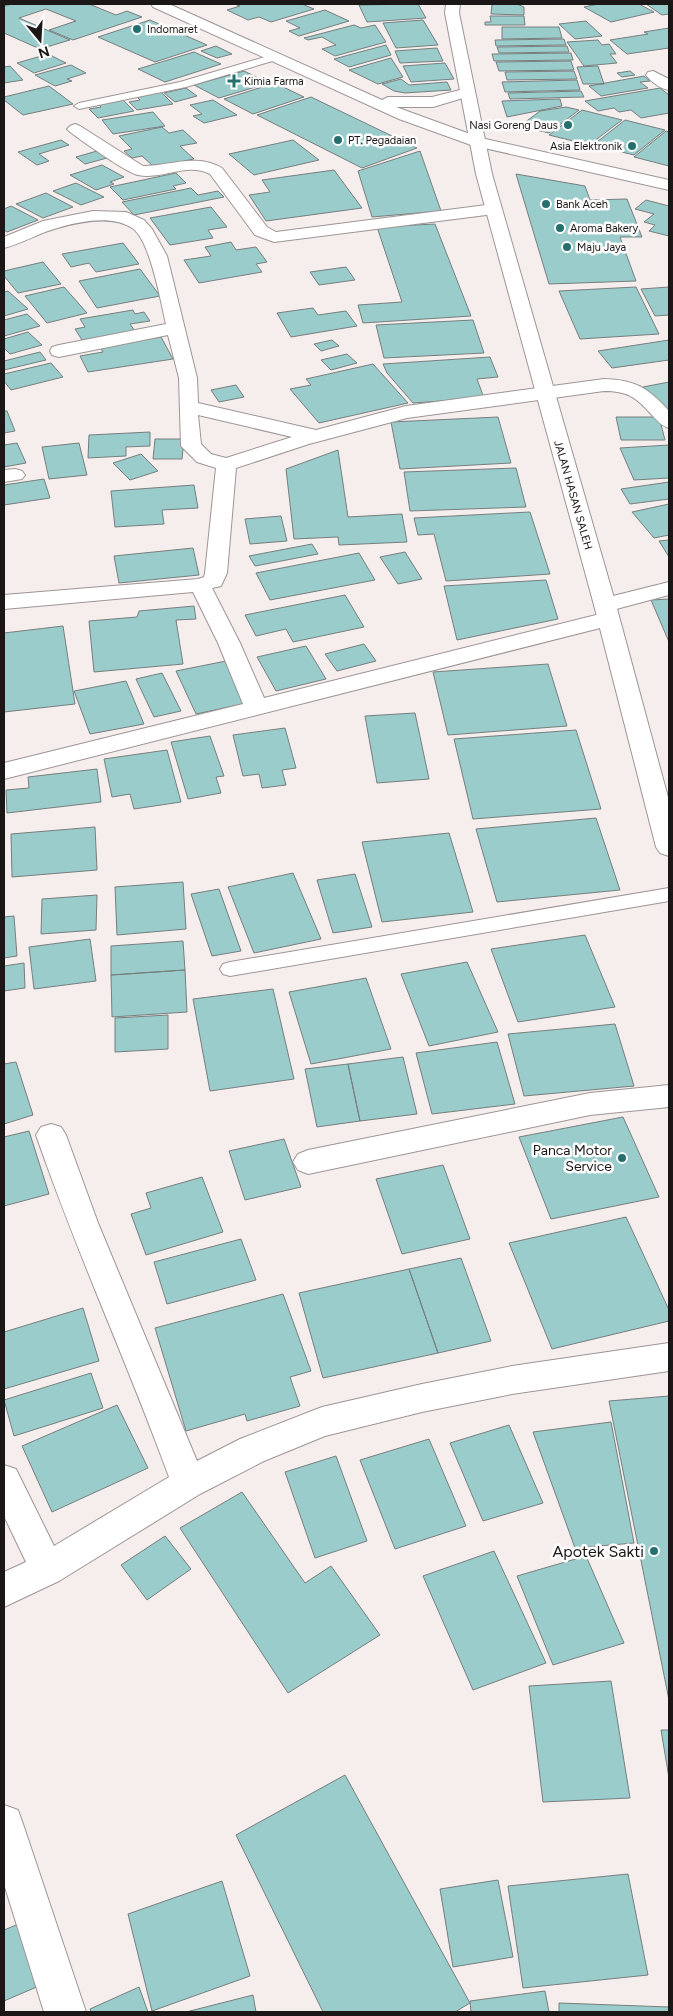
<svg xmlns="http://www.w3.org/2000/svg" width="673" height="2016" viewBox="0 0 673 2016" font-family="Figtree,sans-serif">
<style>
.building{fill:#99cccb;stroke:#777e7e}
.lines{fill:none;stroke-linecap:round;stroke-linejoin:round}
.service-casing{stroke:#9d9594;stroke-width:2}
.minor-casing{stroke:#9d9594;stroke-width:2}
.tertiary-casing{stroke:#9d9594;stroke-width:2}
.secondary-casing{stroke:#9d9594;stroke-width:2}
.service{fill:#fff;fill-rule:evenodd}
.minor{fill:#fff;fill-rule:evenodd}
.tertiary{fill:#fff;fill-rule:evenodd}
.secondary{fill:#fff;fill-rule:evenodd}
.poi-dot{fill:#25706f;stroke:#fefdfd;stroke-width:2}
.labels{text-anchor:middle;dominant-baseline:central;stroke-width:5;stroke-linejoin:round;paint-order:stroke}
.far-poi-label{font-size:11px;fill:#1a1716;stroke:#fefdfd;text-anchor:start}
.far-street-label{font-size:11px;fill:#1a1716;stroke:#fefdfd}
.poi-label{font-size:14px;fill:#1a1716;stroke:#fefdfd;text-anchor:end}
.near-poi-label{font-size:16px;fill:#1a1716;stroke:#fefdfd;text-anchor:end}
</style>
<rect width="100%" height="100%" fill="#f6eeed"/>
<path class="building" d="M12 4H89L116 15 127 11 142 17 73 40 49 30 76 21 46 9 19 18 70 40 40 49 4 33V6Z
M234 4H302L314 9 271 22 259 17 248 20 227 10 240 6Z
M418 4 426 18 367 22 359 5Z
M517 4 524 7V15L491 14 492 4Z
M598 4H639L654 12 611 22 584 7Z
M646 4H669V14L662 15Z
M325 10 349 21 299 36 289 31 300 28 286 21Z
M490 16H524L525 25H485V22H491Z
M150 20 207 45 155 62 98 37Z
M423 20 438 45 396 48 383 23Z
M586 21 602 36 575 39 559 24Z
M354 25 361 28 375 25 386 42 335 56 322 49 336 45 322 37 308 40 304 38Z
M502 27H559L562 38 502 39Z
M669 28V48L627 54 610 40 648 34 644 32Z
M564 39 566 45 496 46 495 40Z
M598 40 602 45 609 44 616 54H610L617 63 584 66 567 42Z
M386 45 391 55 349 67 334 59Z
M216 46 232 54 217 58 201 51Z
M567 46 569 52 499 53 497 47Z
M437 48 443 61 400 63 395 51Z
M194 52 221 64 165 82 138 69Z
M571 53 573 60 494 61 492 54Z
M48 54 66 63 34 73 17 63Z
M391 58 403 77 378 84 349 70Z
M571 61 574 70 499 71 496 62Z
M445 63 454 79 411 82 403 66Z
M71 65 86 73 67 79 72 81 55 86 35 75Z
M10 66 23 80 4 83V67Z
M598 66 604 84H583L577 67Z
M244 71 269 83 219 98 194 85Z
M574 71 577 79 507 80 505 72Z
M630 71 635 75 622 77 617 73Z
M644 76 650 81 640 82 648 88 601 96 589 86Z
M401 79 409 85 447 82 451 90 405 93 394 91 382 84Z
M577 80 580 90 505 92 502 82Z
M275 83 304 97 253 114 224 99Z
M49 86 73 104 23 115 4 100V97Z
M186 88 197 96 175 102 164 93Z
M660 88 669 95V113L641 118 631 110 619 112 614 108 598 111 585 101Z
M581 91 584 97 510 99 508 93Z
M161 92 173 104 137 110 129 102 140 100 137 97Z
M311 97 417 148 362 168 257 115Z
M560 99 562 106 507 117 502 101Z
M123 100 134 111 98 118 89 109 101 107 98 104Z
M213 100 237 115 204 123 193 116 202 114 190 105Z
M566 107 579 110 549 133 520 126 540 111Z
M582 110 622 120 589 145 549 135Z
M153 112 165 126 113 134 102 120Z
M625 120 665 130 634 155 593 145Z
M162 127 169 133 183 130 197 143 180 146 194 159 154 167 142 156 132 158 124 151 132 149 119 136Z
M666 131 669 132V166L634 157Z
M61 140 69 145 39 154 49 161 37 165 18 152Z
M293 140 319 160 254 175 229 154Z
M97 151 107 158 85 164 76 157Z
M420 151 441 211 372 217 358 171Z
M102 165 124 177 110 182 114 184 96 190 70 175Z
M334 170 362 208 266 221 249 195 270 192 262 180Z
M176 173 186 183 173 186 176 189 123 200 110 187Z
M516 174 585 186 590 200 627 199 642 237H620L636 281 549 284Z
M76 183 104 197 81 205 53 191Z
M191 188 198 195 218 191 224 197 134 215 122 202Z
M46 193 73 207 43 218 16 204Z
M646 200 669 206V236L649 231 655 225 644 222 654 214 635 209Z
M11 206 38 220 7 232 4 230V209Z
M211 207 227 227 208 230 213 238 170 245 150 218Z
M435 224 471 316 363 323 358 305 402 302 377 227Z
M231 242 236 250 256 247 267 262 256 264 262 272 199 283 184 260 211 256 205 247Z
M123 243 139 264 96 272 89 263 71 267 62 254Z
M43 262 61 284 18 293 4 276V271Z
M346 267 355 280 319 285 310 272Z
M140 269 160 296 97 308 79 281Z
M64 287 87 313 47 323 25 296Z
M636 287 659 334 580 339 559 291Z
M669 287V315L655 316 641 289Z
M8 291 28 309 4 316V292Z
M313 308 318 315 346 311 357 326 291 337 277 313Z
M133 310 135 314 144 312 150 321 130 324 135 331 82 340 75 329 85 327 80 319Z
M27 314 40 326 4 336V320Z
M473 320 484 353 384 358 376 325Z
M28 332 42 345 10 354 4 348V339Z
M161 337 173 359 88 372 80 356 103 352 100 347Z
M332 340 339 346 321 351 314 344Z
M669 340V360L612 368 598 351Z
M40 352 46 360 4 370V361Z
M347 354 357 363 331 370 321 360Z
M490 357 498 377 477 379 484 398 413 403 387 373 383 364Z
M51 363 63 377 11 390 4 381V374Z
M373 364 408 403 319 423 290 389 311 385 306 379Z
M669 382V412L643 387Z
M236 385 244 397 219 402 211 390Z
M4 411H7L15 431 4 433Z
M498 417 511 463 400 469 391 422Z
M616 417H659L665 440H621Z
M150 432V446L126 447V456L88 458 89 435Z
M155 439H184L182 459H153Z
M17 443 26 463 4 467V445Z
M79 443 87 475 49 479 42 447Z
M669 445V478L634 480 620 448Z
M338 450 348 517 402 514 407 542 339 545 338 537 294 539 286 469Z
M141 454 158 471 130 480 113 463Z
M516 468 526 507 410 511 404 472Z
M44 479 50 498 4 505V485Z
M669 482V499L630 504 621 489Z
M194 485 198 508 162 510 164 524 115 527 111 491Z
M669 504V535L654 538 632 512Z
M530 512 550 574 446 581 434 534 418 535 414 518Z
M281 516 287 541 250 544 245 519Z
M669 540V557L659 541Z
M312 544 318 554 255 566 249 556Z
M193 548 199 575 119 583 114 556Z
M405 552 422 579 398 584 380 557Z
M359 553 375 580 270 600 256 573Z
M546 580 558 619 457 640 444 586Z
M345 595 364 627 293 642 286 629 256 636 245 615Z
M669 599V642L651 600Z
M194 606 196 619 176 620 183 664 94 672 89 621 137 617 139 611Z
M63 626 75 704 4 712V633Z
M364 644 376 661 337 671 325 654Z
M306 646 326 679 276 691 257 657Z
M226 661 247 703 196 714 176 671Z
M548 664 567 726 448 735 433 672Z
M162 673 181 711 154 717 136 679Z
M126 681 144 724 90 734 74 691Z
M415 713 429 779 377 783 365 716Z
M285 728 296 768 282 770 286 785 262 788 259 774 243 776 233 735Z
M576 730 601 809 473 819 454 739Z
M210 736 224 776 216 777 221 793 188 799 171 742Z
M167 750 181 802 134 809 130 794 112 797 104 759Z
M97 769 101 802 7 813 6 790 29 788 28 777Z
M596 818 620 890 497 902 476 829Z
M95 827 97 870 12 877 11 834Z
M449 833 473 912 382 922 362 842Z
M293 873 321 939 254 953 228 887Z
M355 874 372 927 333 933 317 880Z
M183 882 186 929 117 935 115 887Z
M219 889 241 951 212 956 191 894Z
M97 895 96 930 41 934 42 899Z
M14 916 17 956 4 958V917Z
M585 935 615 1007 518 1022 491 949Z
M90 939 96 981 34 989 29 947Z
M183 941 185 970 111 975V946Z
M467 962 498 1032 429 1046 401 974Z
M24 963 25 988 4 991V966Z
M185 970 187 1012 112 1017 111 975Z
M366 978 391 1049 311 1064 289 992Z
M273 989 294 1079 210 1091 193 999Z
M168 1015V1049L115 1052V1018Z
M615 1024 634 1086 524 1096 508 1034Z
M497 1042 515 1104 432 1114 416 1053Z
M403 1057 417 1114 360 1121 348 1064Z
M16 1062 33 1115 4 1124V1064Z
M348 1064 360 1121 317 1127 305 1069Z
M623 1117 659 1197 551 1219 519 1137Z
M29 1131 49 1194 4 1206V1137Z
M284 1139 301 1187 245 1200 229 1151Z
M443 1165 470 1239 402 1254 376 1179Z
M202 1177 223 1232 146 1255 131 1214 151 1208 146 1193Z
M626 1217 669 1310V1321L552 1349 509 1243Z
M241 1239 256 1280 167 1304 154 1262Z
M461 1258 491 1341 438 1353 409 1269Z
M409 1269 438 1353 323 1378 299 1293Z
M283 1294 311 1371 290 1377 300 1406 247 1421 245 1414 186 1431 155 1328Z
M83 1308 99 1361 4 1389V1332Z
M91 1373 103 1408 14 1436 4 1400Z
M669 1396V1700L609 1401Z
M117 1405 148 1468 52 1512 22 1446Z
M611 1422 634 1543 575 1548 533 1432Z
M509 1425 543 1503 483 1521 450 1443Z
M429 1439 466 1526 395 1549 360 1460Z
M336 1456 367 1541 315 1558 285 1472Z
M242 1492 305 1583 331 1566 380 1635 288 1693 180 1528Z
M165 1536 191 1569 147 1600 121 1565Z
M494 1551 546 1663 473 1690 423 1576Z
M586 1556 624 1643 553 1665 517 1576Z
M611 1681 630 1798 543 1802 529 1686Z
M661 1730H669V1778Z
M345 1775 470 2003 455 2012H323L236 1835Z
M628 1874 648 1975 523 1988 508 1886Z
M498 1880 513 1957 453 1967 440 1889Z
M222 1881 250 1976 152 2011 128 1914Z
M21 1923 39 1986 4 2001V1930Z
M139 1987 148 2012H91L90 2009Z
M545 1991 549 2012H471L470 2001Z
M253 1995 256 2012H186Z
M559 2003 669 2007V2012H559Z"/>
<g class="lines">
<defs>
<path id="service" d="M275 54 279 55 280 57 279 59 186 87 79 109 74 106 79 103 180 82Z
M669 888V901L230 976 223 974 220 969 223 964 230 962Z"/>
<path id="minor" d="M653 71 669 79V90C661 89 651 82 646 75L648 72Z
M75 124 80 126 143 166C171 166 195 153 222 168L267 227 276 232 494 204 500 205 502 209 500 213 494 214 274 242 255 235 210 174C187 162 163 180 138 175 127 173 82 141 70 132L67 129 70 126Z
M93 211 126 212 144 220 152 229 167 256 197 378 198 403 316 430 406 406 604 379C636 380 648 388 669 411V428C661 426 657 420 651 414 636 397 627 391 604 391L407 418 309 444 236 468 227 573 221 586 212 588 240 643 264 698 608 612 616 614 619 619 616 624 4 779V763L243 704 218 643 193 592 4 609V595L198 579 204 577 205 573 216 468 197 462 181 446 179 378 168 335 59 357 52 355 50 351 52 347 59 345 166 324C161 303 150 239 132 228 111 214 77 222 54 229 37 234 21 244 4 248V237L43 221ZM198 415 292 437 226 458 211 454 201 444Z
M15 469 22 471 25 475 22 479 4 482V470Z
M669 582V595L605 612 597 610 594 605 597 600Z
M669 1085V1107L590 1115 308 1174 298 1170 293 1162 298 1154 308 1150 590 1093Z
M51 1124 61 1127 66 1135 98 1223 197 1461 240 1439 322 1407 422 1384 512 1366 669 1343V1371L512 1394 422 1412 325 1436 264 1461 200 1494 59 1581 4 1607V1572L26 1562 4 1516V1465L16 1469 54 1546 169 1477C127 1362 76 1251 36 1135L41 1127Z
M4 1805 18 1810 23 1824 86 2012H44L4 1884Z"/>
<path id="tertiary" d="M446 4H460L459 13 492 174 616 605 669 801V856L660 853 656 847 594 605 476 174 445 13Z"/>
<path id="secondary" d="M151 4H169L382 100 388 97H432L468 88 473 89 475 92 473 95 433 107H396L481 138 669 180V190L471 145 399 119 153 7Z"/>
</defs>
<use href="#service" class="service-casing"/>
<use href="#minor" class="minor-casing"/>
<use href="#tertiary" class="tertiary-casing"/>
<use href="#secondary" class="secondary-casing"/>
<use href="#service" class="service"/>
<use href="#minor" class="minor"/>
<use href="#tertiary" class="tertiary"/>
<use href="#secondary" class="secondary"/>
</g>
<g class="poi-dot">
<circle cx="137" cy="29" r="5"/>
<path d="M231.5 73.5h5v5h5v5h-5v5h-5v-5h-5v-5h5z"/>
<circle cx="568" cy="125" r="5"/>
<circle cx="338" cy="140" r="5"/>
<circle cx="632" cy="146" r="5"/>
<circle cx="546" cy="204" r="5"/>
<circle cx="560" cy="228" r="5"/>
<circle cx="567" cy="247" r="5"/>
<circle cx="622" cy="1158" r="5"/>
<circle cx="654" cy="1551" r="5"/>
</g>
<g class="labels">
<g class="far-poi-label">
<text x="147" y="29">Indomaret</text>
<text x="244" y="81">Kimia Farma</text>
<text x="558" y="125" text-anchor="end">Nasi Goreng Daus</text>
<text x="348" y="140">PT. Pegadaian</text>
<text x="622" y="146" text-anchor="end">Asia Elektronik</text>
<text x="556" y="204">Bank Aceh</text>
<text x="570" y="228">Aroma Bakery</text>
<text x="577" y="247">Maju Jaya</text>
</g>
<g class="far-street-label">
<text transform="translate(573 495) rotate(74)">JALAN HASAN SALEH</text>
</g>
<g class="poi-label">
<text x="612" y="1150">Panca Motor<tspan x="612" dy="16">Service</tspan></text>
</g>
<g class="near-poi-label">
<text x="644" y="1551">Apotek Sakti</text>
</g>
</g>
<rect width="673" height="2016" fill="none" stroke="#1a1716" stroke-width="10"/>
<g transform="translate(40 40) rotate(162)" stroke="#fefdfd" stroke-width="4" paint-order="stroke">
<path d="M0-4L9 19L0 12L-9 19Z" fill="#1a1716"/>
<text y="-8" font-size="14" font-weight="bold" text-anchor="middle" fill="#1a1716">N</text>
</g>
</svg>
